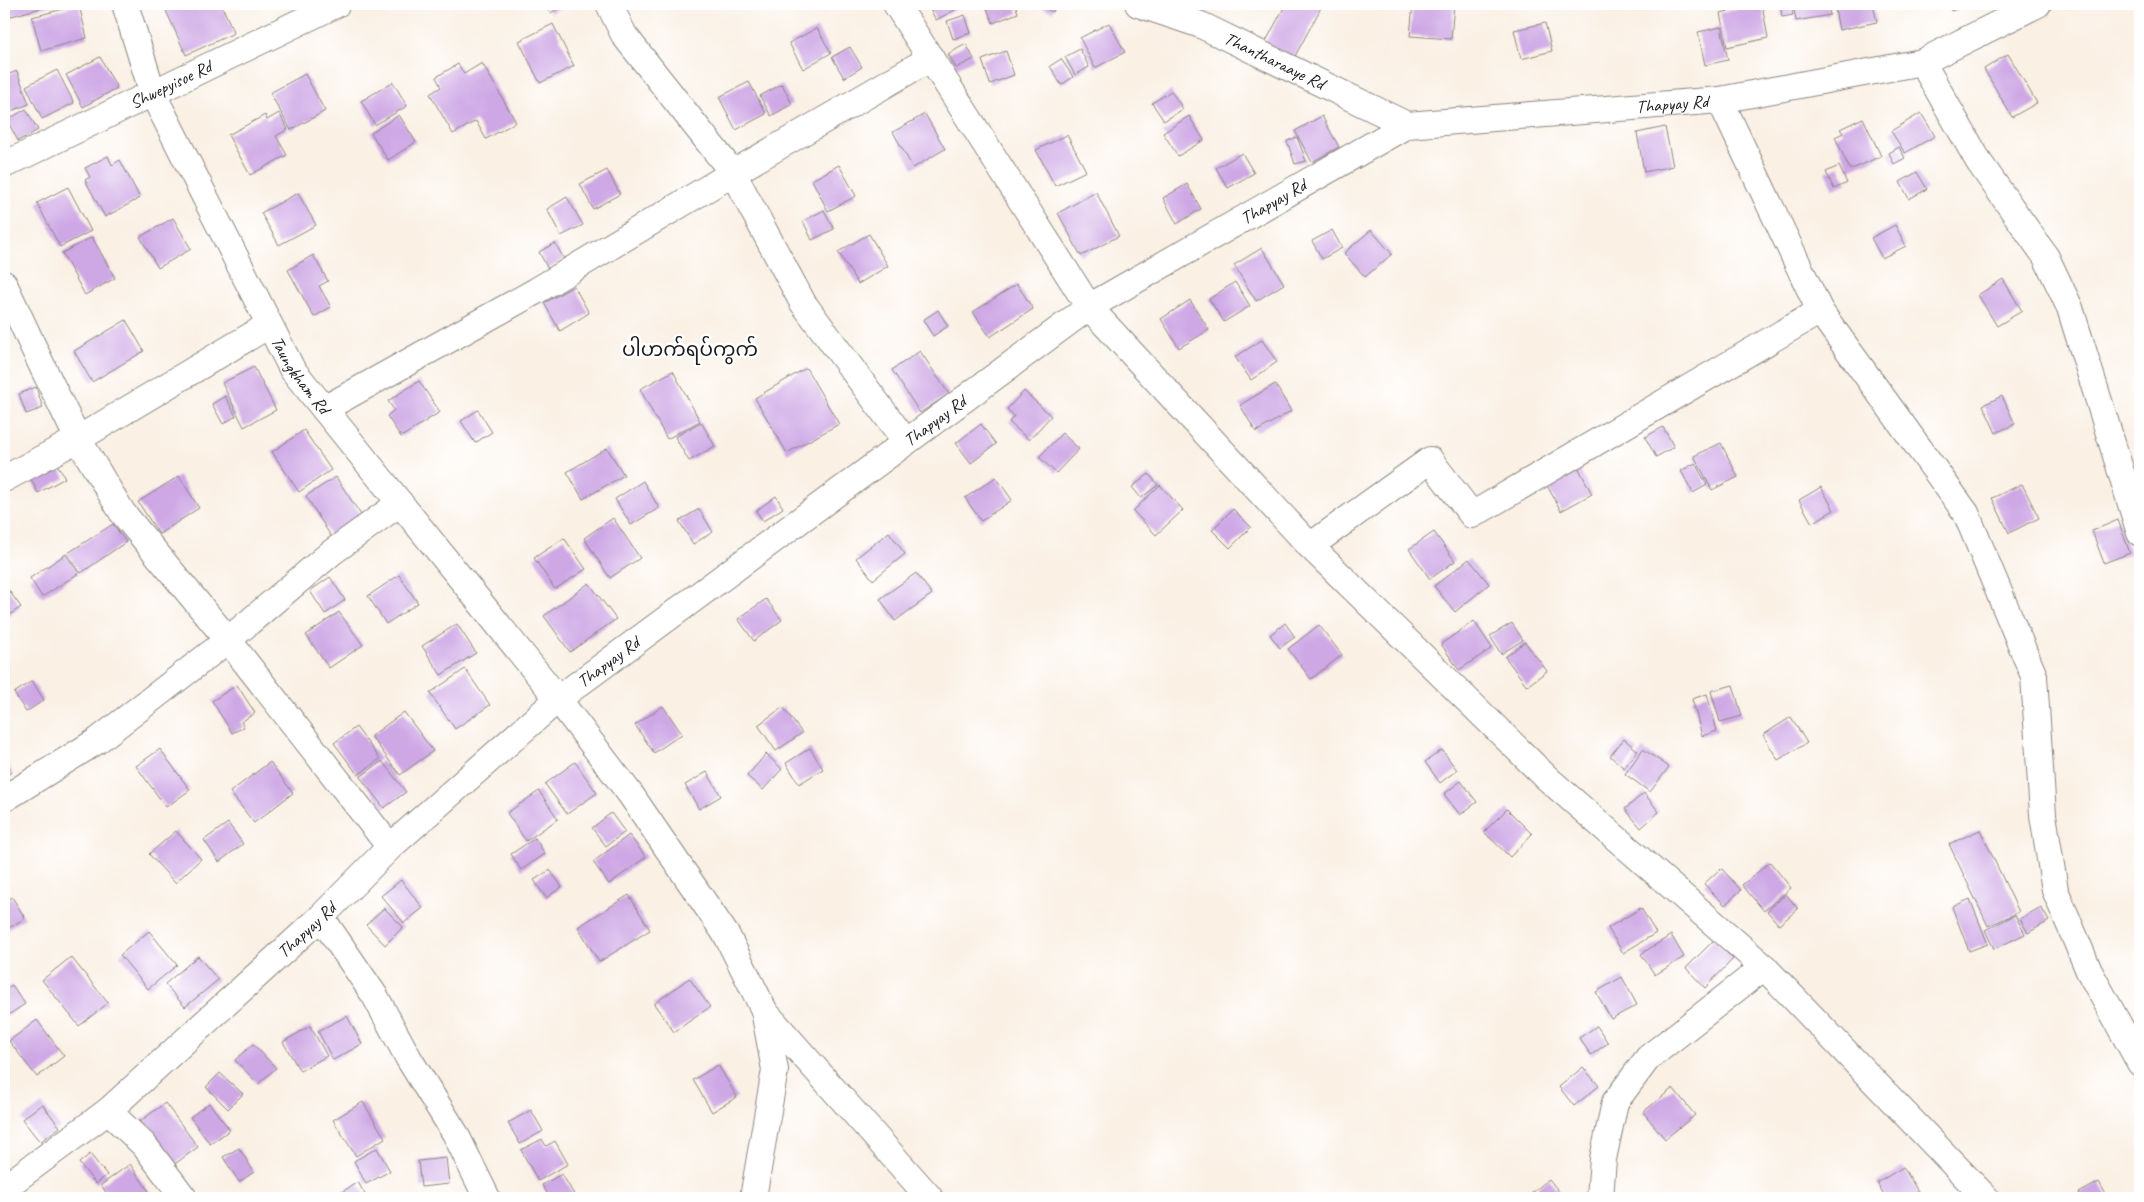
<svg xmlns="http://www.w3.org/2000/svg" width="2144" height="1202" viewBox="0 0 2144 1202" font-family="Caveat,'Noto Sans Myanmar',sans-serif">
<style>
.building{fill:#cea7e5}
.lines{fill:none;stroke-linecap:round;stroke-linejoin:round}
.minor-casing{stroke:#8b8680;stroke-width:28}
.minor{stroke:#fff;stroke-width:26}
.labels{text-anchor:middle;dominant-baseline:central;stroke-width:5;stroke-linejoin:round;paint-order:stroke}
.street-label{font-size:18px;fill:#1c1c1c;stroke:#fff}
.quarter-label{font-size:20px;fill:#1c1c1c;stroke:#fff}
</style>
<rect width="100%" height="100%" fill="#fff"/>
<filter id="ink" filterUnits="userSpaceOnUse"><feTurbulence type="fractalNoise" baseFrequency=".02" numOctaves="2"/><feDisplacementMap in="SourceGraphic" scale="10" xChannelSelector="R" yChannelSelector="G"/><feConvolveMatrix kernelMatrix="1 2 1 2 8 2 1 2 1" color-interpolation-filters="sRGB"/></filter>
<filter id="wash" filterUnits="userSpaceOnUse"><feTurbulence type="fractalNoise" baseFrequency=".0096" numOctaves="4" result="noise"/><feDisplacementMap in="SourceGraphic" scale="20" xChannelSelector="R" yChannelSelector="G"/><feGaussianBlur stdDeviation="1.12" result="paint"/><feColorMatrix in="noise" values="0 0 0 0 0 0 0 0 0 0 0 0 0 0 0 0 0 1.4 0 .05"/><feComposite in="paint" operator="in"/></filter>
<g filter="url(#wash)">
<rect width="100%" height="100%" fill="#faf0e4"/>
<g id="blocks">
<path class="building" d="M5 4H55L8 17Z
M163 4H221L234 33 186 55Z
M545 4H565L551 13Z
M927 4H966L936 20Z
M985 4H1015L1018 13 993 23Z
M1032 4H1056L1053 12Z
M1286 4H1323L1294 58 1265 43Z
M1413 4H1454L1451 39 1410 36Z
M1762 4 1768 38 1727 47 1720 13Z
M1780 4H1791L1793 15 1782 17Z
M1793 4H1828L1830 15 1796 21Z
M1834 4H1873L1877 22 1839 30Z
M1948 4H1970L1951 11Z
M79 5 87 38 41 51 32 17Z
M965 15 971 33 953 39 947 21Z
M1109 23 1125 52 1095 68 1080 38Z
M1545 23 1552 51 1521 59 1514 30Z
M553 24 574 66 540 83 519 41Z
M1721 27 1728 60 1705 65 1698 32Z
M817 28 831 53 803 69 789 43Z
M966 44 974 59 956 68 948 54Z
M850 47 862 67 844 78 832 57Z
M1080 49 1089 67 1075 75 1065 57Z
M1006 51 1014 75 990 84 982 60Z
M2008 54 2037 103 2012 117 1984 69Z
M100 57 117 88 83 107 66 75Z
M1061 59 1073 77 1061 85 1050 66Z
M482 63 516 122 486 139 476 121 453 134 430 94 441 87 436 77 458 64 464 74Z
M57 70 74 103 42 119 26 86Z
M17 71 29 104 4 114V76Z
M305 74 325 111 291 130 270 93Z
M393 82 407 106 375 125 361 101Z
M749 82 766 114 736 130 719 97Z
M782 84 792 104 771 116 760 96Z
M1171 91 1183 109 1164 121 1152 103Z
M26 109 38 130 18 141 7 120Z
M279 113 288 129 276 136 287 155 250 175 228 135 265 115 267 120Z
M1921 113 1935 136 1905 153 1891 131Z
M925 114 945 149 913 168 893 132Z
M399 115 416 142 388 160 371 133Z
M1189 116 1204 140 1178 156 1163 133Z
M1322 116 1339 147 1312 162 1295 131Z
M1863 118 1881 156 1850 170 1835 137 1843 133 1840 129Z
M1665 127 1673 166 1644 172 1637 133Z
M1067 135 1086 171 1055 186 1036 150Z
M1297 137 1306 161 1295 164 1287 141Z
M1899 147 1905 158 1894 164 1889 153Z
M1242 153 1254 173 1228 188 1216 168Z
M108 156 112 165 120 160 140 198 105 217 85 180 90 177 85 168Z
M839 165 856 196 828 211 812 180Z
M1839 166 1847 183 1834 189 1826 172Z
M607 170 620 194 593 209 580 184Z
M1917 172 1927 189 1909 199 1900 182Z
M1187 184 1201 209 1177 224 1163 198Z
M68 187 91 231 60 247 37 203Z
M1096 192 1119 236 1081 256 1058 213Z
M298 193 316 225 279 245 261 213Z
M567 197 583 225 561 236 547 209Z
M824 210 834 229 812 240 803 221Z
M173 218 191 249 158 268 140 237Z
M1895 225 1906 246 1882 258 1871 238Z
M1332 230 1342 248 1322 259 1312 241Z
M1371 230 1392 254 1365 277 1344 253Z
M869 234 888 266 858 284 838 252Z
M92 237 115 278 85 295 62 253Z
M555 243 564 259 548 269 539 252Z
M1262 248 1284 284 1256 301 1234 265Z
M313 255 328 281 319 286 331 307 314 317 288 270Z
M2003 279 2022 311 1997 326 1978 295Z
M1235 282 1250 306 1224 322 1209 299Z
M1017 284 1033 309 990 337 973 312Z
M574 286 589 313 560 331 544 303Z
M1190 300 1209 330 1179 348 1161 319Z
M938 310 948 326 933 336 923 320Z
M126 320 144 351 92 382 74 351Z
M1262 340 1277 362 1251 380 1235 357Z
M920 351 949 394 920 413 892 370Z
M254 367 276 410 244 427 222 383Z
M806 368 839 424 787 453 755 398Z
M673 371 700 421 667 439 640 389Z
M419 381 440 412 401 437 387 416 394 410 388 401Z
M1275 384 1291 411 1256 432 1240 405Z
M36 387 43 408 26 414 19 394Z
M1024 391 1051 416 1029 440 1009 422 1014 416 1007 409Z
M225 396 236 416 223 424 212 404Z
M2002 396 2015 424 1996 433 1983 405Z
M478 410 492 432 475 443 461 421Z
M701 422 715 446 689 461 675 437Z
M981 424 996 444 971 463 956 443Z
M1663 427 1674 447 1656 457 1645 437Z
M304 430 331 470 299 492 272 452Z
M1062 433 1079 449 1056 473 1039 457Z
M1721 443 1738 477 1712 490 1694 456Z
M607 448 624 475 583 499 567 472Z
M1576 463 1592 494 1561 511 1544 480Z
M1695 463 1707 485 1693 493 1681 471Z
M57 464 65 478 38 493 31 479Z
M1149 474 1158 485 1141 498 1132 487Z
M179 476 199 508 159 534 138 502Z
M336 477 363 518 332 538 306 496Z
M996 477 1012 500 981 521 965 498Z
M643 481 659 508 631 525 615 499Z
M2022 484 2039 518 2009 533 1992 498Z
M1160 485 1183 510 1156 535 1133 511Z
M1821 487 1834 510 1812 523 1799 500Z
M776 496 783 508 763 521 756 511Z
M699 509 713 532 693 544 679 521Z
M1233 509 1251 527 1230 548 1212 530Z
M613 518 640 558 610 578 584 538Z
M2118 520 2130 553 2104 563 2092 531Z
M113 524 126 542 81 573 68 553Z
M889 532 905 554 873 580 856 558Z
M1434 532 1455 561 1430 579 1409 549Z
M564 538 586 569 555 589 534 558Z
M66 554 79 573 42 597 30 578Z
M1469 559 1489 584 1455 612 1434 586Z
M916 573 932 594 895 621 880 599Z
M399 575 418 603 386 624 368 596Z
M330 577 345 600 325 614 310 591Z
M589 583 616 619 570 652 544 616Z
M4 584 21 607 4 619Z
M766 599 782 620 754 641 738 619Z
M339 612 363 645 329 668 306 635Z
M1474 621 1492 648 1459 670 1441 644Z
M1285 623 1295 637 1280 648 1270 635Z
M1512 623 1523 640 1501 654 1490 636Z
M457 624 476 653 441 675 422 646Z
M1319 625 1342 655 1311 679 1288 649Z
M1525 642 1547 671 1527 686 1505 657Z
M465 669 490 705 455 729 430 693Z
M32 681 44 700 26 712 14 693Z
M237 685 255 713 241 722 244 727 232 733 212 701Z
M1733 685 1742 716 1720 722 1711 691Z
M1707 694 1717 731 1702 736 1692 699Z
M663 706 682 734 654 753 635 725Z
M783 707 802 733 776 751 758 725Z
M404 712 433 751 400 775 371 736Z
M1791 717 1807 743 1778 760 1763 735Z
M356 727 380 759 358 775 334 743Z
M1624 739 1638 751 1624 768 1610 756Z
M810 748 823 769 799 784 786 763Z
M160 749 190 790 166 807 136 766Z
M1643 749 1669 767 1650 792 1625 774Z
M1442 750 1457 770 1440 783 1425 762Z
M766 754 782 769 763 790 747 776Z
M4 758 12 772 4 777Z
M382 761 406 792 384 808 360 777Z
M270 762 293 793 254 823 230 792Z
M575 762 597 793 567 814 545 784Z
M707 772 721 796 699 809 685 785Z
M1461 781 1477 802 1460 815 1444 794Z
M539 791 558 819 526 841 507 813Z
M1644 793 1659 812 1641 828 1625 809Z
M1507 809 1532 834 1510 857 1484 832Z
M611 813 625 832 606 846 592 828Z
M228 823 243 844 219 862 204 840Z
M1980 830 2019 912 1988 926 1949 844Z
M176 831 201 859 175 883 149 854Z
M629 835 646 857 609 884 593 862Z
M535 838 545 854 521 870 511 854Z
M1770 862 1791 888 1764 911 1742 885Z
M1721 868 1741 890 1725 905 1704 884Z
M550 870 562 887 546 898 534 880Z
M401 880 423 908 404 923 381 896Z
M1786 894 1798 909 1779 925 1767 911Z
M629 895 650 930 599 962 578 927Z
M12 897 25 918 4 931V902Z
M1970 899 1988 944 1969 951 1952 907Z
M2041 907 2049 921 2028 933 2020 919Z
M384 908 403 927 385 945 366 925Z
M1641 908 1656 933 1623 953 1608 928Z
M2015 915 2025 934 1994 949 1985 930Z
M149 931 177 965 148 989 120 955Z
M1671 935 1684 957 1655 975 1641 954Z
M1714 940 1733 959 1705 988 1686 968Z
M198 956 218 980 185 1007 165 984Z
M71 957 108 1003 79 1026 42 980Z
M1622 977 1637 1005 1611 1019 1596 992Z
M689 978 710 1007 674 1032 654 1004Z
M12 985 25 1004 4 1018V990Z
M347 1016 362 1044 333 1060 318 1031Z
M37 1020 64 1056 37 1077 9 1041Z
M310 1026 327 1056 300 1071 283 1042Z
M1597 1026 1608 1043 1591 1055 1579 1038Z
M253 1044 276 1068 258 1084 235 1060Z
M718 1065 737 1097 712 1112 693 1080Z
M1583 1067 1599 1086 1574 1106 1559 1087Z
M220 1073 243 1094 228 1109 206 1087Z
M1673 1088 1695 1115 1665 1139 1643 1112Z
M363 1102 385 1138 356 1156 333 1120Z
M165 1103 198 1147 172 1166 139 1122Z
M209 1103 230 1130 210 1144 190 1117Z
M42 1104 60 1127 40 1142 22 1119Z
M531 1110 543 1131 520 1144 508 1123Z
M542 1139 546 1146 555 1141 568 1164 538 1181 521 1150Z
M239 1148 254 1172 239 1182 223 1157Z
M377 1148 390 1171 366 1184 354 1161Z
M90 1154 107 1175 96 1184 79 1163Z
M446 1158 449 1184 421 1187 418 1161Z
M130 1164 150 1193 143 1198H110L101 1185Z
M1903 1167 1922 1198H1886L1877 1183Z
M562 1174 576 1198H550L542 1185Z
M1549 1179 1564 1198H1526Z
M358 1182 367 1198H336L335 1196Z
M2099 1182 2108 1198H2082L2079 1193Z"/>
</g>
</g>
<g filter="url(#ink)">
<use href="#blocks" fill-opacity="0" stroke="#8b8680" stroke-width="1"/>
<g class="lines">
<defs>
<g id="minor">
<path id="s1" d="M125 4 153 94 292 369 558 699 631 795 727 936 764 1010 775 1070 753 1198"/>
<path d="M609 4 624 35 733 173 803 303 906 442"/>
<path d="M896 4 1089 307 1310 546 1547 778 1764 967 1986 1198"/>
<path id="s2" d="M1138 4 1201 25 1407 125"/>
<path d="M1922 62 1979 162 2046 257 2070 308 2140 533"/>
<path d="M1720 100 1820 311 1966 513 2034 676 2043 815 2055 890 2089 971 2140 1063"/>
<path id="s3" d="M4 165 337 4"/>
<path d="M4 284 44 370 78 439 122 512 228 640 390 847"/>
<path d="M324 409 536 291 733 173 931 58"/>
<path d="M4 479 78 439 269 325"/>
<path d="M1310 546 1430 460 1472 515 1820 311"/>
<path d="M4 799 97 741 228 640 331 553 400 503"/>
<path d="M321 917 375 996 409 1059 455 1133 487 1198"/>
<path d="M764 1011 930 1198"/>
<path d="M108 1111 144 1145 184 1198"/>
<path id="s4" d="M4 1188 108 1111 321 917 390 847 558 699 1089 307 1407 125 1720 100 1922 62 2038 4"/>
<path d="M1600 1198 1603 1159 1615 1102 1648 1058 1764 967"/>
</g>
</defs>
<use href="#minor" class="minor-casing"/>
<use href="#minor" class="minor"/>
</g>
</g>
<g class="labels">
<g class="street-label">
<text stroke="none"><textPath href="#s2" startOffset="148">Thantharaaye Rd</textPath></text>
<text stroke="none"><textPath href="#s3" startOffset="185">Shwepyisoe Rd</textPath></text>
<text stroke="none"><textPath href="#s4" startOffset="2032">Thapyay Rd</textPath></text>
<text stroke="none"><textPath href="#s4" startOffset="1612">Thapyay Rd</textPath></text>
<text stroke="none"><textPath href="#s1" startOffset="412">Taungkham Rd</textPath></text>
<text stroke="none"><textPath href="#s4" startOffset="1208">Thapyay Rd</textPath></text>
<text stroke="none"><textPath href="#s4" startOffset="802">Thapyay Rd</textPath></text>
<text stroke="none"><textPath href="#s4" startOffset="398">Thapyay Rd</textPath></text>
</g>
<g class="quarter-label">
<text x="690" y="349">ပါဟက်ရပ်ကွက်</text>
</g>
</g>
<rect width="2144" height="1202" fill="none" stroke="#fff" stroke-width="20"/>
</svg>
